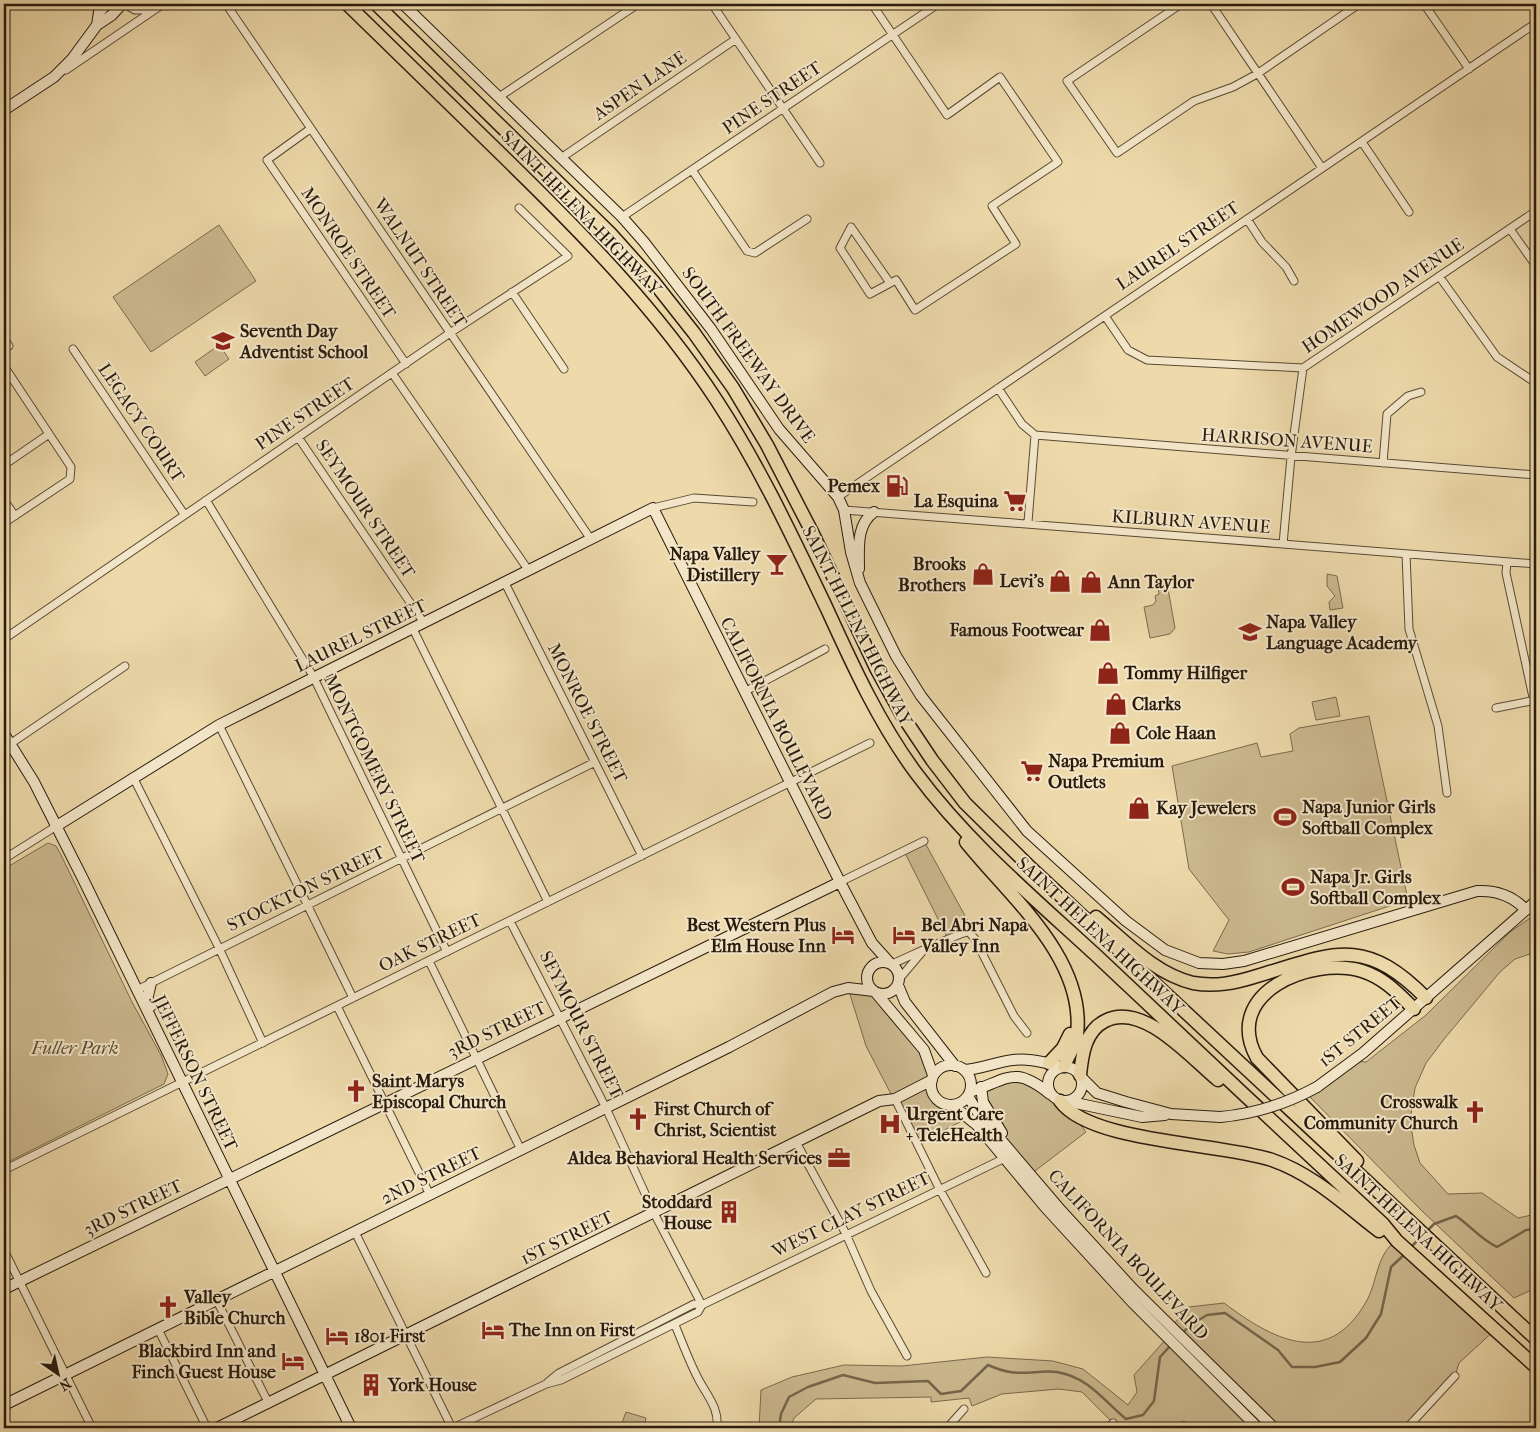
<svg xmlns="http://www.w3.org/2000/svg" width="1540" height="1432" viewBox="0 0 1540 1432" font-family="'IM FELL French Canon',serif">
<style>
.green{fill:#ccb98f;stroke:#7a6a4e}
.lines{fill:none;stroke-linecap:round;stroke-linejoin:round}
.stream{stroke:#76664b;stroke-width:2.5}
.street-casing{stroke:#594a34;stroke-width:9}
.secondary-casing{stroke:#281b0d;stroke-width:12}
.highway-casing{stroke:#281b0d;stroke-width:15}
.street{stroke:#f3e6c8;stroke-width:7}
.secondary{stroke:#f3e6c8;stroke-width:10}
.highway{stroke:#edd9aa;stroke-width:12}
.secondary-bridge-casing{stroke:#281b0d;stroke-width:12;stroke-linecap:butt}
.secondary-bridge{stroke:#f3e6c8;stroke-width:10}
.labels{text-anchor:middle;dominant-baseline:central;stroke-width:4;stroke-linejoin:round;paint-order:stroke}
.street-label{font-size:18px;fill:#281b0d;stroke:#f3e6c8}
.poi-label{font-size:18px;font-weight:bold;fill:#281b0d;stroke:#f3e6c8;text-anchor:start}
.park-label{font-size:18px;font-style:italic;fill:#594a34;stroke:#f3e6c8}
</style>
<rect width="100%" height="100%" fill="#edd9aa"/>
<filter id="stains"><feTurbulence type="fractalNoise" baseFrequency=".004" numOctaves="4"/><feColorMatrix values="0 0 0 0 .2 0 0 0 0 .09 0 0 0 0 .02 0 0 0 .5 -.17"/></filter>
<radialGradient id="worn" r=".72"><stop offset=".6" stop-color="#630" stop-opacity="0"/><stop offset="1" stop-color="#630" stop-opacity=".3"/></radialGradient>
<path class="green" d="M219 225 256 281 151 352 113 297Z
M219 345 229 359 205 376 195 362Z
M1327 574 1337 576 1343 608 1330 610 1329 602 1335 596 1327 586Z
M1167 583 1175 628 1170 634 1150 638 1144 607 1153 605 1156 601 1155 596 1159 594 1158 587Z
M1336 697 1340 716 1316 720 1312 702Z
M1369 716 1408 900 1249 952 1228 954 1213 951 1229 920 1189 869 1172 766 1257 743 1261 757 1293 751 1290 734 1299 728Z
M924 841 969 923 960 933 948 939 904 851Z
M48 843 56 846 62 857 132 1002 161 1055 168 1074 164 1084 4 1164V869Z
M1533 916 1536 919V952L1515 959 1500 972 1445 1038 1426 1063 1415 1088 1410 1120 1414 1145 1420 1163 1448 1194 1482 1193 1518 1218 1536 1214V1288L1514 1298 1421 1210 1306 1093 1353 1061 1366 1062 1426 1015 1510 932Z
M848 988 874 991 924 1050 935 1098 940 1102 952 1105 968 1118 917 1144 866 1046Z
M1012 1076 1038 1084 1069 1110 1086 1132 1031 1174 1006 1143 983 1102 989 1083Z
M1393 1243 1496 1329 1459 1363 1455 1376 1407 1428H1274L1171 1327 1189 1307 1224 1303C1272 1339 1327 1370 1366 1302 1377 1283 1376 1258 1393 1243Z
M1167 1338 1258 1428H1197L1183 1421 1169 1428H1123L1113 1423 1082 1392 1059 1389 1002 1394 972 1406 969 1398 931 1402V1397L816 1399 794 1418 790 1428H759L761 1390 792 1377 844 1365 902 1366 987 1357 1053 1361 1083 1369 1128 1405 1137 1392 1134 1375Z
M626 1412 646 1418 644 1428H620Z"/>
<g class="lines">
<path class="stream" d="M1427 1231 1434 1224 1456 1216C1471 1226 1480 1239 1497 1247L1526 1230 1536 1229
M1411 1247 1421 1237
M1182 1334 1189 1326 1207 1315 1225 1313 1278 1350 1292 1367H1315L1340 1362 1366 1338 1381 1314 1391 1267 1406 1253
M779 1428 781 1414 789 1397 808 1387 843 1375 875 1383 928 1381 941 1394 961 1391 988 1365C995 1368 1003 1371 1010 1372 1025 1375 1041 1370 1057 1372 1088 1377 1104 1401 1126 1419L1143 1415 1154 1401 1160 1357 1171 1345"/>
<defs>
<path id="street" d="M124 4 135 10H153
M226 4 590 538
M712 4 820 163
M872 4 947 115 1000 77 1058 162 992 206 1016 244 915 310 896 280 870 294 840 248 851 227 890 283
M1181 4 1067 81 1117 153 1194 101 1233 87 1257 74 1359 4
M1211 4 1322 168
M1424 4 1469 69
M66 70 163 4
M499 97 638 4
M310 129 267 160 406 364
M1362 142 1409 212
M561 158 736 39
M692 170 747 251 755 253 807 219
M622 217 938 4
M1247 219 1262 242 1286 267 1294 281
M1510 229 1536 266
M1439 276 1497 357 1536 383
M512 292 564 369
M1105 316 1128 350 1147 360 1303 368 1536 211
M4 339 9 346
M73 349 184 514
M392 373 529 571
M998 388 1022 424 1035 435 1028 522
M1035 435 1536 475
M298 437 424 623
M1383 463 1387 414 1408 396 1421 392
M4 465 49 434
M838 497 1536 23
M4 500 15 516
M206 500 313 676 447 952
M653 508 694 498 753 502
M844 510C1075 527 1305 546 1536 564
M4 523 70 479 71 467 4 366
M1283 544 1291 457 1303 368
M1406 554 1409 629 1438 726 1447 793
M1507 562 1506 573 1536 711
M505 583 642 856
M413 629 548 902
M4 639 450 333 568 256 519 208
M744 692 825 649
M1496 708 1536 700
M219 725 353 998
M10 744 125 666
M133 777 219 948 263 1043
M4 859 55 827
M840 882 924 841
M510 921 606 1108 654 1213 702 1305
M429 961 521 1150
M892 964C904 959 962 931 969 932L975 939 1014 1016 1027 1033
M900 978 922 952
M137 990 595 762
M337 1006 430 1195
M895 1099 939 1188 986 1273
M796 1142 846 1234 871 1291 907 1356
M4 1170 870 743
M355 1232 452 1428
M4 1250 92 1428
M217 1301 269 1404
M675 1325C683 1344 690 1364 700 1382 709 1398 719 1409 717 1428
M158 1329 207 1428
M548 1382 559 1373 694 1304 702 1305
M453 1428 546 1384 561 1380 698 1312 702 1305 1007 1157
M947 1428 964 1409
M1108 1428 1113 1423
M1407 1428 1455 1376"/>
<path id="secondary" d="M403 4 622 217 644 242 711 329 779 429 838 497 844 510 851 552 860 583 896 656 921 696 1027 831 1126 921 1165 950 1199 963 1223 964 1244 961 1477 891C1496 890 1513 896 1526 910
M97 25 99 12 107 4
M4 110 54 77 72 59 97 25 112 15 122 4
M859 569C859 548 856 525 874 512
M4 734 34 782 83 879 351 1428
M55 827 219 725 653 508 840 882 872 943 890 963
M867 978a16 16 0 1 1 32 0a16 16 0 1 1-32 0Z
M898 985 905 1002 955 1066
M876 993 924 1050 933 1075
M151 1006 147 1000 151 983
M931 1085a20 20 0 1 1 40 0a20 20 0 1 1-40 0Z
M1048 1084a17 17 0 1 1 34 0a17 17 0 1 1-34 0Z
M964 1070C981 1069 996 1062 1013 1060 1028 1058 1042 1062 1056 1065
M1081 1077 1097 1093 1126 1102 1171 1114 1220 1117
M981 1087 983 1102 1002 1133
M1317 1087 1363 1053 1536 901
M970 1092C1009 1079 1014 1065 1050 1094
M968 1096 978 1113 1058 1207 1133 1289 1274 1428
M1066 1101 1142 1117 1165 1115
M952 1105 977 1125 1045 1207 1133 1303 1258 1428
M4 1289 840 882
M4 1405 729 1047 833 992 848 988 874 991
M217 1428 879 1101 895 1099 932 1080"/>
<path id="highway" d="M347 4C399 55 452 106 504 157 582 233 657 309 717 401 760 467 793 538 827 609 853 666 879 723 916 773 968 843 1035 899 1099 958 1193 1047 1288 1136 1383 1224L1397 1241 1536 1367
M376 4 610 233 653 281 694 333 733 388 767 445 813 534 876 668 902 715 932 760 965 803 1031 868 1536 1339
M966 842C1009 896 1086 958 1077 1035 1076 1045 1068 1056 1064 1066
M1096 917C1126 942 1155 974 1193 983 1215 987 1235 983 1257 976 1333 953 1364 935 1426 998
M1049 1063 1063 1048 1070 1034
M1080 1075C1082 1055 1085 1031 1105 1021 1143 1001 1191 1058 1218 1080
M1060 1101C1090 1143 1222 1143 1272 1160 1313 1174 1345 1205 1379 1231
M1357 1161 1257 1058C1221 993 1311 956 1362 971 1384 978 1398 993 1414 1009"/>
</defs>
<use href="#street" class="street-casing"/>
<use href="#secondary" class="secondary-casing"/>
<use href="#highway" class="highway-casing"/>
<use href="#street" class="street"/>
<use href="#secondary" class="secondary"/>
<use href="#highway" class="highway"/>
<defs>
<path id="secondary-bridge" d="M1220 1117C1254 1114 1286 1104 1317 1087"/>
</defs>
<use href="#secondary-bridge" class="secondary-bridge-casing"/>
<use href="#secondary-bridge" class="secondary-bridge"/>
</g>
<defs>
<symbol id="school-bare" viewBox="-9 -9 18 18"><path d="M0-5L7-2L0 1L-7-2ZM-4 1L0 2.5L4 1V4Q0 6-4 4Z" fill="#8f2418" stroke="#f3e6c8" stroke-width="2.5" paint-order="stroke"/></symbol>
<symbol id="fuel-bare" viewBox="-9 -9 18 18"><path d="M-5.5-6h7V0h2V4h1.3V-2.5L3-4.5l.8-.8L6-3V5H2.5V1h-1V6h-7ZM-4.2-4.7v3.2H.2V-4.7Z" fill="#8f2418" stroke="#f3e6c8" stroke-width="2.5" paint-order="stroke"/></symbol>
<symbol id="supermarket-bare" viewBox="-9 -9 18 18"><path d="M-6-5.5h2.5l.6 2H6L4.5 2H-2.5L-4.4-4H-6ZM-1.5 3.2a1.3 1.3 0 1 0 .1 0ZM3 3.2a1.3 1.3 0 1 0 .1 0Z" fill="#8f2418" stroke="#f3e6c8" stroke-width="2.5" paint-order="stroke"/></symbol>
<symbol id="bar-bare" viewBox="-9 -9 18 18"><path d="M-6-5H6L.8 .8V4.5H3.5V6h-7V4.5H-.8V.8Z" fill="#8f2418" stroke="#f3e6c8" stroke-width="2.5" paint-order="stroke"/></symbol>
<symbol id="shop-bare" viewBox="-9 -9 18 18"><path d="M-5-2.5h2.3a2.7 3.5 0 0 1 5.4 0H5L5.5 6h-11ZM-1.5-2.5h3a1.5 2.3 0 0 0-3 0Z" fill="#8f2418" stroke="#f3e6c8" stroke-width="2.5" paint-order="stroke"/></symbol>
<symbol id="stadium-bare" viewBox="-9 -9 18 18"><path d="M0-5a6.5 5 0 1 0 0 10a6.5 5 0 1 0 0-10ZM-3.5-1.8h7v3.6h-7Z" fill="#8f2418" stroke="#f3e6c8" stroke-width="2.5" paint-order="stroke"/></symbol>
<symbol id="hotel-bare" viewBox="-9 -9 18 18"><path d="M-6-4.5h1.5V1H6V5H4.5V3h-9V5H-6ZM-4 0a1.8 1.8 0 1 1 3.6 0ZM.5 0V-2.5h3Q6-2.5 6 0Z" fill="#8f2418" stroke="#f3e6c8" stroke-width="2.5" paint-order="stroke"/></symbol>
<symbol id="church-bare" viewBox="-9 -9 18 18"><path d="M-1.2-6h2.4v3.5h3.3v2.4h-3.3V6h-2.4V-.1h-3.3v-2.4h3.3Z" fill="#8f2418" stroke="#f3e6c8" stroke-width="2.5" paint-order="stroke"/></symbol>
<symbol id="hospital-bare" viewBox="-9 -9 18 18"><path d="M-5-5h3v3.5h4V-5h3V5h-3V1.5h-4V5h-3Z" fill="#8f2418" stroke="#f3e6c8" stroke-width="2.5" paint-order="stroke"/></symbol>
<symbol id="office-bare" viewBox="-9 -9 18 18"><path d="M-6-3h4V-5.5h4V-3h4V5H-6ZM-1-4.5V-3h2v-1.5ZM-6 0V1H6V0Z" fill="#8f2418" stroke="#f3e6c8" stroke-width="2.5" paint-order="stroke"/></symbol>
<symbol id="building-bare" viewBox="-9 -9 18 18"><path d="M-4-6H4V6H1V3H-1V6H-4ZM-2.5-4.3h1.7v1.8h-1.7ZM.8-4.3h1.7v1.8H.8ZM-2.5-1h1.7V.8h-1.7ZM.8-1h1.7V.8H.8Z" fill="#8f2418" stroke="#f3e6c8" stroke-width="2.5" paint-order="stroke"/></symbol>
</defs>
<g fill-rule="evenodd">
<use href="#school-bare" x="207" y="325" width="32" height="32"/>
<use href="#fuel-bare" x="881" y="470" width="32" height="32"/>
<use href="#supermarket-bare" x="999" y="485" width="32" height="32"/>
<use href="#bar-bare" x="761" y="548" width="32" height="32"/>
<use href="#shop-bare" x="967" y="558" width="32" height="32"/>
<use href="#shop-bare" x="1044" y="565" width="32" height="32"/>
<use href="#shop-bare" x="1075" y="566" width="32" height="32"/>
<use href="#shop-bare" x="1084" y="614" width="32" height="32"/>
<use href="#school-bare" x="1234" y="616" width="32" height="32"/>
<use href="#shop-bare" x="1092" y="657" width="32" height="32"/>
<use href="#shop-bare" x="1100" y="688" width="32" height="32"/>
<use href="#shop-bare" x="1104" y="717" width="32" height="32"/>
<use href="#supermarket-bare" x="1016" y="755" width="32" height="32"/>
<use href="#shop-bare" x="1123" y="792" width="32" height="32"/>
<use href="#stadium-bare" x="1269" y="801" width="32" height="32"/>
<use href="#stadium-bare" x="1277" y="871" width="32" height="32"/>
<use href="#hotel-bare" x="827" y="919" width="32" height="32"/>
<use href="#hotel-bare" x="888" y="919" width="32" height="32"/>
<use href="#church-bare" x="340" y="1075" width="32" height="32"/>
<use href="#church-bare" x="1459" y="1096" width="32" height="32"/>
<use href="#church-bare" x="622" y="1103" width="32" height="32"/>
<use href="#hospital-bare" x="874" y="1108" width="32" height="32"/>
<use href="#office-bare" x="823" y="1142" width="32" height="32"/>
<use href="#building-bare" x="713" y="1196" width="32" height="32"/>
<use href="#church-bare" x="152" y="1291" width="32" height="32"/>
<use href="#hotel-bare" x="477" y="1314" width="32" height="32"/>
<use href="#hotel-bare" x="321" y="1320" width="32" height="32"/>
<use href="#hotel-bare" x="277" y="1345" width="32" height="32"/>
<use href="#building-bare" x="355" y="1369" width="32" height="32"/>
</g>
<g class="labels">
<g class="street-label">
<text transform="translate(640 86) rotate(-34)">ASPEN LANE</text>
<text transform="translate(772 98) rotate(-34)">PINE STREET</text>
<text transform="translate(581 213) rotate(46)">SAINT HELENA HIGHWAY</text>
<text transform="translate(1178 246) rotate(-34)">LAUREL STREET</text>
<text transform="translate(348 253) rotate(56)">MONROE STREET</text>
<text transform="translate(420 263) rotate(56)">WALNUT STREET</text>
<text transform="translate(1383 296) rotate(-34)">HOMEWOOD AVENUE</text>
<text transform="translate(748 355) rotate(54)">SOUTH FREEWAY DRIVE</text>
<text transform="translate(305 414) rotate(-34)">PINE STREET</text>
<text transform="translate(141 423) rotate(56)">LEGACY COURT</text>
<text transform="translate(1287 441) rotate(4)">HARRISON AVENUE</text>
<text transform="translate(365 509) rotate(56)">SEYMOUR STREET</text>
<text transform="translate(1191 522) rotate(4)">KILBURN AVENUE</text>
<text transform="translate(857 626) rotate(63)">SAINT HELENA HIGHWAY</text>
<text transform="translate(361 636) rotate(-26)">LAUREL STREET</text>
<text transform="translate(587 713) rotate(63)">MONROE STREET</text>
<text transform="translate(776 719) rotate(63)">CALIFORNIA BOULEVARD</text>
<text transform="translate(374 769) rotate(64)">MONTGOMERY STREET</text>
<text transform="translate(306 889) rotate(-26)">STOCKTON STREET</text>
<text transform="translate(1100 936) rotate(43)">SAINT HELENA HIGHWAY</text>
<text transform="translate(430 943) rotate(-26)">OAK STREET</text>
<text transform="translate(581 1025) rotate(63)">SEYMOUR STREET</text>
<text transform="translate(497 1030) rotate(-26)">3RD STREET</text>
<text transform="translate(1360 1032) rotate(-39)">1ST STREET</text>
<text transform="translate(195 1073) rotate(64)">JEFFERSON STREET</text>
<text transform="translate(431 1176) rotate(-26)">2ND STREET</text>
<text transform="translate(133 1208) rotate(-26)">3RD STREET</text>
<text transform="translate(851 1215) rotate(-26)">WEST CLAY STREET</text>
<text transform="translate(1418 1233) rotate(43)">SAINT HELENA HIGHWAY</text>
<text transform="translate(567 1238) rotate(-26)">1ST STREET</text>
<text transform="translate(1128 1255) rotate(47)">CALIFORNIA BOULEVARD</text>
</g>
<g class="poi-label">
<text x="240" y="331">Seventh Day<tspan x="240" dy="21">Adventist School</tspan></text>
<text x="880" y="486" text-anchor="end">Pemex</text>
<text x="998" y="501" text-anchor="end">La Esquina</text>
<text x="760" y="554" text-anchor="end">Napa Valley<tspan x="760" dy="21">Distillery</tspan></text>
<text x="966" y="564" text-anchor="end">Brooks<tspan x="966" dy="21">Brothers</tspan></text>
<text x="1044" y="581" text-anchor="end">Levi's</text>
<text x="1108" y="582">Ann Taylor</text>
<text x="1266" y="622">Napa Valley<tspan x="1266" dy="21">Language Academy</tspan></text>
<text x="1084" y="630" text-anchor="end">Famous Footwear</text>
<text x="1124" y="673">Tommy Hilfiger</text>
<text x="1132" y="704">Clarks</text>
<text x="1136" y="733">Cole Haan</text>
<text x="1048" y="761">Napa Premium<tspan x="1048" dy="21">Outlets</tspan></text>
<text x="1302" y="807">Napa Junior Girls<tspan x="1302" dy="21">Softball Complex</tspan></text>
<text x="1156" y="808">Kay Jewelers</text>
<text x="1310" y="877">Napa Jr. Girls<tspan x="1310" dy="21">Softball Complex</tspan></text>
<text x="826" y="925" text-anchor="end">Best Western Plus<tspan x="826" dy="21">Elm House Inn</tspan></text>
<text x="921" y="925">Bel Abri Napa<tspan x="921" dy="21">Valley Inn</tspan></text>
<text x="372" y="1081">Saint Marys<tspan x="372" dy="21">Episcopal Church</tspan></text>
<text x="1458" y="1102" text-anchor="end">Crosswalk<tspan x="1458" dy="21">Community Church</tspan></text>
<text x="654" y="1109">First Church of<tspan x="654" dy="21">Christ, Scientist</tspan></text>
<text x="906" y="1114">Urgent Care<tspan x="906" dy="21">+ TeleHealth</tspan></text>
<text x="822" y="1158" text-anchor="end">Aldea Behavioral Health Services</text>
<text x="712" y="1202" text-anchor="end">Stoddard<tspan x="712" dy="21">House</tspan></text>
<text x="184" y="1297">Valley<tspan x="184" dy="21">Bible Church</tspan></text>
<text x="509" y="1330">The Inn on First</text>
<text x="354" y="1336">1801 First</text>
<text x="276" y="1351" text-anchor="end">Blackbird Inn and<tspan x="276" dy="21">Finch Guest House</tspan></text>
<text x="388" y="1385">York House</text>
</g>
<g class="park-label">
<text x="75" y="1048">Fuller Park</text>
</g>
</g>
<rect width="1540" height="1432" fill="none" stroke="#edd9aa" stroke-width="20"/>
<rect x="5" y="5" width="1530" height="1422" fill="none" stroke="#281b0d" stroke-width="2.5"/>
<rect x="10" y="10" width="1520" height="1412" fill="none" stroke="#281b0d"/>
<g transform="translate(58 1374) rotate(146)" stroke="#f3e6c8" stroke-width="4" paint-order="stroke">
<path d="M0-4L9 19L0 12L-9 19Z" fill="#281b0d"/>
<text y="-8" font-size="14" font-weight="bold" text-anchor="middle" fill="#281b0d">N</text>
</g>
<rect width="100%" height="100%" filter="url(#stains)"/>
<rect width="100%" height="100%" fill="url(#worn)"/>
</svg>
